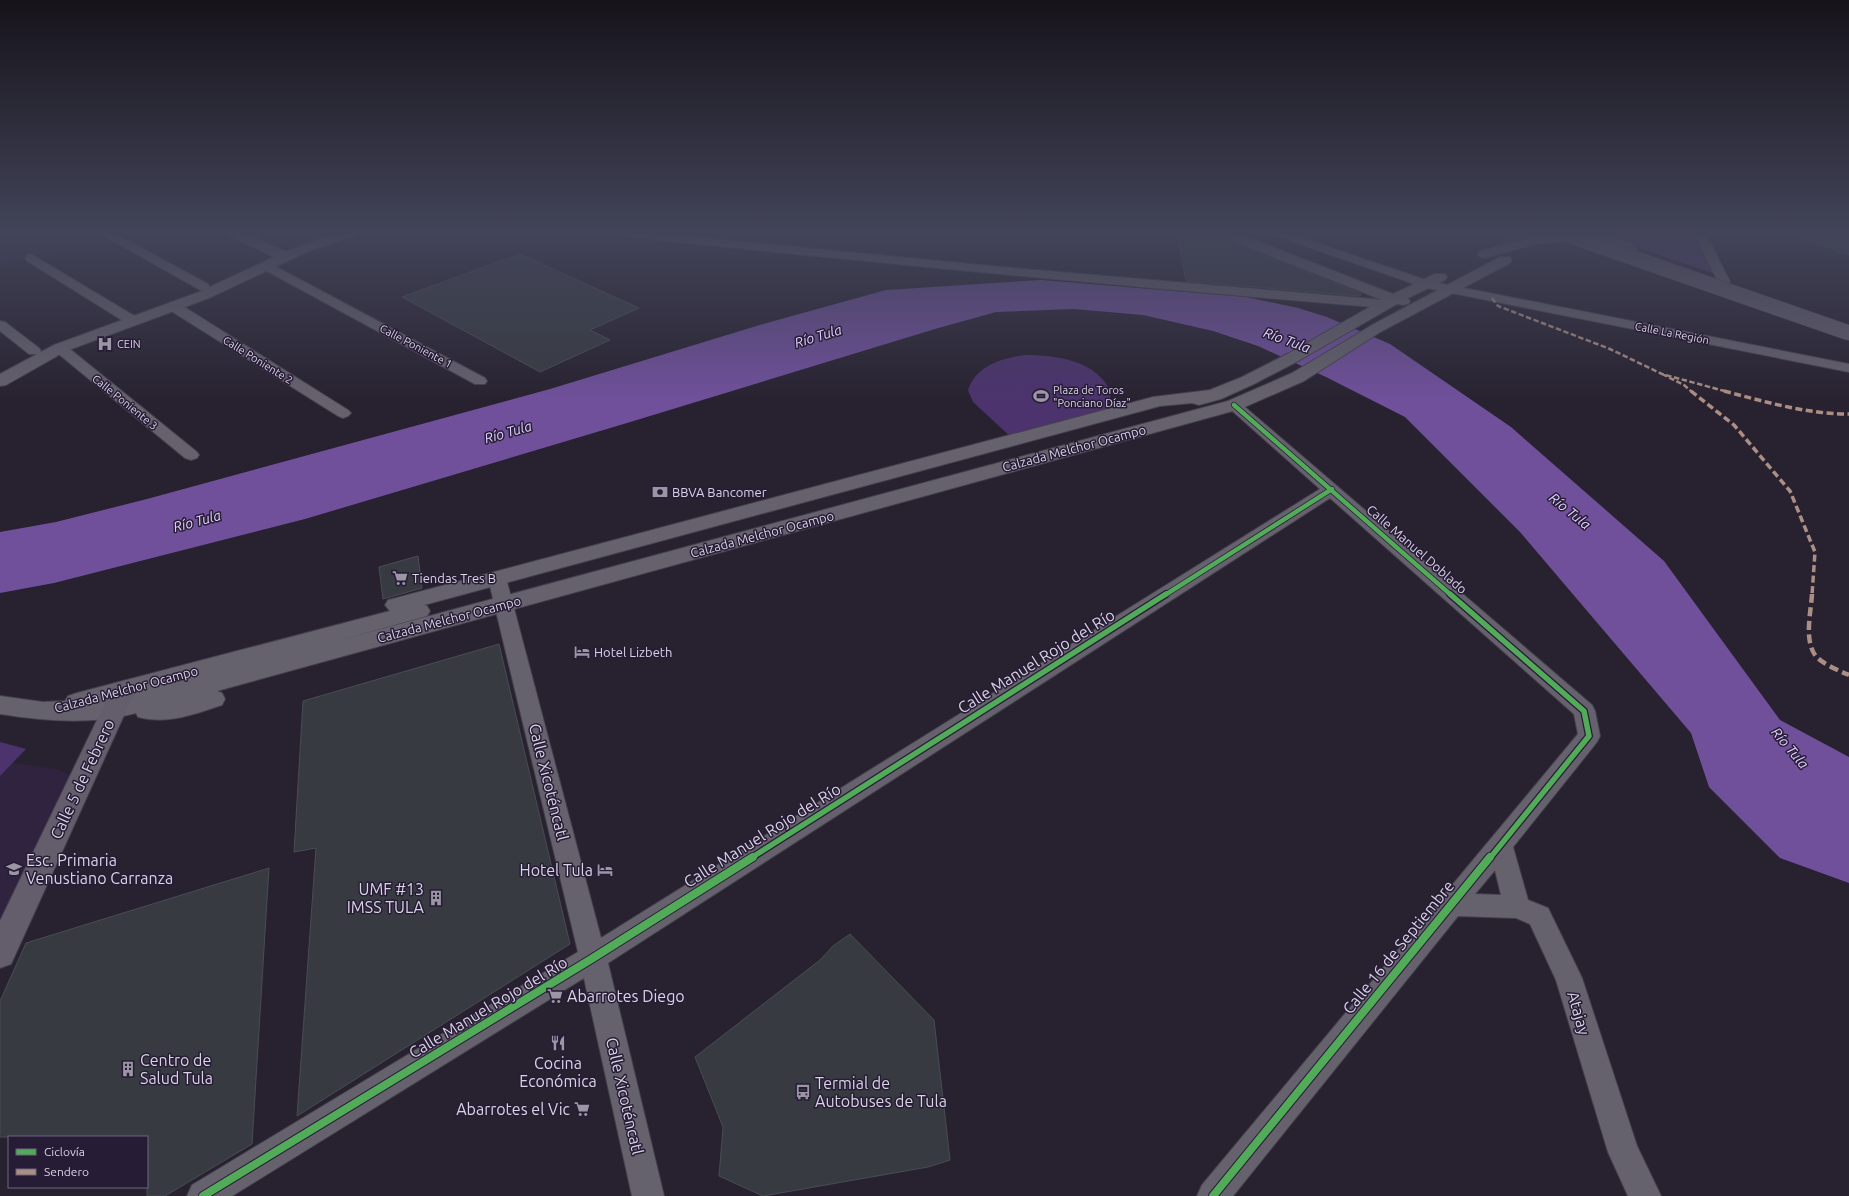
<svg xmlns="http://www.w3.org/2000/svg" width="1849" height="1196" viewBox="0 0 1849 1196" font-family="Ubuntu,sans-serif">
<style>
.built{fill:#2f2340}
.green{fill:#4c336d}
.water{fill:#70509b}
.building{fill:#373b41;stroke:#494d52}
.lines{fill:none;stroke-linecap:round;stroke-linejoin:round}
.street-casing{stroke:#45404d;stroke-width:2}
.secondary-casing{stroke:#45404d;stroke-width:2}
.primary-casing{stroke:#45404d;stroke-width:2}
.street{fill:#66626d;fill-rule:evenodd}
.secondary{fill:#66626d;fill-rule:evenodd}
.primary{fill:#635d6c;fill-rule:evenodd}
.primary-bridge-casing{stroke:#45404d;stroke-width:16;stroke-linecap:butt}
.primary-bridge{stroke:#635d6c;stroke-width:15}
.quiet-far2{stroke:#ac8f84;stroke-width:2.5;stroke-dasharray:5.5 2.5;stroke-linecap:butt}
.quiet-far1{stroke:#ac8f84;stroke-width:3.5;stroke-dasharray:7 3.5;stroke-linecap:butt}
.quiet{stroke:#ac8f84;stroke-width:4.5;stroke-dasharray:9 4.5;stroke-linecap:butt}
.cycleway-far2-casing{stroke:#271c36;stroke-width:6}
.cycleway-far1-casing{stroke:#271c36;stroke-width:8}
.cycleway-casing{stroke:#271c36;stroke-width:10}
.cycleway-far2{stroke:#51ab58;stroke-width:4.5}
.cycleway-far1{stroke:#51ab58;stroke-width:5.5}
.cycleway{stroke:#51ab58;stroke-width:8}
.labels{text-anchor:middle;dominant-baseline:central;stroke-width:3;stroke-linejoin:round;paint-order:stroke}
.far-street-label{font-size:11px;fill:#d9d3e4;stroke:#271c36}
.far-poi-label{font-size:11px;fill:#d9d3e4;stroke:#271c36;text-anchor:start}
.street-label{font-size:13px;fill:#d9d3e4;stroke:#271c36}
.poi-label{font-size:13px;fill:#d9d3e4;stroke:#271c36;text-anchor:start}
.water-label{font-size:14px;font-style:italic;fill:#e1d1fe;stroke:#271c36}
.near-street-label{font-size:16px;fill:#d9d3e4;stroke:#271c36}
.near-poi-label{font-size:16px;fill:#d9d3e4;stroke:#271c36;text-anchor:start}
</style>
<rect width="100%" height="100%" fill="#282230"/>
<path class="built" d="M0 233H105L76 243 53 248 54 249 0 266Z
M0 761 56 769 76 777 0 926Z"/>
<path class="green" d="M1506 233H1534L1533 236 1512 240 1504 244Z
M1594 233H1693L1716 274Z
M1024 355C1055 355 1098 360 1111 393L1108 407 1103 415 1012 438 973 402 968 390C977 365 1001 359 1024 355Z
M0 742 26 749 0 776Z"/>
<path class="water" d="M1041 280 1246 297 1298 308 1327 317 1390 344 1511 427 1664 561 1780 720 1849 757V883L1780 858 1709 787 1691 733 1520 532 1405 417 1326 377 1258 346 1213 331 1143 315 1074 309 996 312 935 329 627 423 305 519 54 583 0 593V532L56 522 147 499 550 389 763 324 886 290Z"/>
<path class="building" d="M1177 233H1212L1361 294 1360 296 1186 281Z
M1796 233H1849V255L1795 236Z
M520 254 639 308 590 330 610 340 540 372 402 297Z
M418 556 422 588 383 599 379 567Z
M499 644 570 944 297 1116 316 848 294 852 303 701Z
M269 868 252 1144 165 1196H147V1137H0V1001L26 943Z
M850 934 934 1020 950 1160 928 1167 763 1196 719 1176 723 1127 695 1057 820 960 833 946Z"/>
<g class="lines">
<defs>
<path id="street" d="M99 233H114L208 284 210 287 208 290H200Z
M614 233H655L1002 267 1385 300 1390 301 1391 304 1390 307 1385 308C1130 287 875 263 620 236Z
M1271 233H1288L1429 281 1849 364V372L1426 288 1273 235Z
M1694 233H1706L1730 282 1728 285H1720L1718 282Z
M31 254 138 318 140 321 138 324H128L27 261 25 258 27 255Z
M267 262 485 378 487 381 485 384H475L263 269 261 266 263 263Z
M173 302 178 303 348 410 351 413 348 416 343 418 338 416 168 309 167 306 168 303Z
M0 321 5 322 39 348 41 351 39 354H29L0 331Z
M60 344 65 345 197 452 199 455 197 458 191 460 185 458 55 351 53 348 55 345Z
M1234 401 1239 402 1592 705 1595 711 1600 736 1597 742 1513 847 1528 900 1548 908 1582 978 1637 1146 1661 1196H1628L1608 1152 1556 980 1530 924 1516 918 1458 916 1233 1196H1197L1202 1185 1439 901 1441 896 1444 895 1578 734 1574 714 1330 498 608 963 664 1196H632L584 978 232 1196H187L192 1185 578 952 488 578 490 574 497 572 504 574 506 578 601 938 1320 489 1229 408 1227 405 1229 402ZM1495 870 1501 895 1475 894Z"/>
<path id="secondary" d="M229 233H246L282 250 287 251 337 233H357L356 236 309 251 209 298 66 351 6 385 0 386V374L54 345 199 292 274 257 230 236Z
M1219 233H1237L1393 294 1435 274H1445L1447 277 1445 280 1408 298 1410 301 1408 304 1403 305 1397 304 1300 360 1254 384 1221 399 1199 405 1192 403 1160 406 424 605 427 606 430 611 427 616 333 642 1228 401 1292 373 1372 325 1500 257H1510L1512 260 1510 263 1382 331 1304 381 1240 409 217 691 222 693 225 699 222 705C195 714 166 725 138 717L136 713C92 725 45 721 0 714V696L43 702 65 701 68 696 77 693 390 611 385 605 388 600 396 598 1153 397 1210 390 1242 377 1289 353 1382 300 1220 236Z"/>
<path id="primary" d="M1582 233H1601L1630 243 1637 249 1635 252 1630 253 1593 239 1592 243 1587 244 1561 242 1536 244 1485 258 1480 257 1478 254 1480 251 1535 236 1561 234 1583 236Z
M123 682 132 685 135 691 11 964 0 968V921L111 691 114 685Z"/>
</defs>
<use href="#street" class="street-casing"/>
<use href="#secondary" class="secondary-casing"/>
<use href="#primary" class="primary-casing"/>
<use href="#street" class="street"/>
<use href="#secondary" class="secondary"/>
<use href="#primary" class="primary"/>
<defs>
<path id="primary-bridge" d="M1562 233 1849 333"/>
</defs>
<use href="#primary-bridge" class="primary-bridge-casing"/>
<use href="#primary-bridge" class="primary-bridge"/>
<path class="quiet-far2" d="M1492 298 1498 306 1610 349 1662 374 1728 392
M1662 374 1684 385 1692 392"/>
<path class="quiet-far1" d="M1691 391 1734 425 1790 491 1815 552 1812 595
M1724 391C1766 402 1806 414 1849 414"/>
<path class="quiet" d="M1812 594C1811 612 1804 639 1815 655 1819 662 1841 672 1849 675"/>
<defs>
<path id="cycleway-far2" d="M1234 405 1451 595
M1165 595 1332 489"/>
<path id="cycleway-far1" d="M1450 594 1584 711 1589 736 1490 858
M751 858 1166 594"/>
<path id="cycleway" d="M203 1196 593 958 753 857
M1213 1196 1490 857"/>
</defs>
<use href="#cycleway-far2" class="cycleway-far2-casing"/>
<use href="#cycleway-far1" class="cycleway-far1-casing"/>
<use href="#cycleway" class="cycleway-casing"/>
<use href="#cycleway-far2" class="cycleway-far2"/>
<use href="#cycleway-far1" class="cycleway-far1"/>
<use href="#cycleway" class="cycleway"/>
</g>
<linearGradient id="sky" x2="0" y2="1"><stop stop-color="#16131a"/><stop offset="0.58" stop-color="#424459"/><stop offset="1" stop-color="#424459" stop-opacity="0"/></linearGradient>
<rect width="1849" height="401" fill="url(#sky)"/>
<defs>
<symbol id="hospital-bare" viewBox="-9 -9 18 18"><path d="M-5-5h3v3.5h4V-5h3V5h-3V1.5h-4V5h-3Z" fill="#9b95a5" stroke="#271c36" stroke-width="2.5" paint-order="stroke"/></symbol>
<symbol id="stadium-bare" viewBox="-9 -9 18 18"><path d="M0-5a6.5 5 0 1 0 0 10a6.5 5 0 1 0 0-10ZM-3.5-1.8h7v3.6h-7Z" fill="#9b95a5" stroke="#271c36" stroke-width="2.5" paint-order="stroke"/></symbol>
<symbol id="bank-bare" viewBox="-9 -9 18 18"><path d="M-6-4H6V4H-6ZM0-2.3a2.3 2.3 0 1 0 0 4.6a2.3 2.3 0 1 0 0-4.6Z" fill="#9b95a5" stroke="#271c36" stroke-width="2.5" paint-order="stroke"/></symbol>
<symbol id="supermarket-bare" viewBox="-9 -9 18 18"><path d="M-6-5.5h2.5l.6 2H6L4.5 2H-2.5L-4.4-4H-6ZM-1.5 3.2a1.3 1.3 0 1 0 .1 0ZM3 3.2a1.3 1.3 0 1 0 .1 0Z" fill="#9b95a5" stroke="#271c36" stroke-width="2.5" paint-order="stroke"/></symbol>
<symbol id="hotel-bare" viewBox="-9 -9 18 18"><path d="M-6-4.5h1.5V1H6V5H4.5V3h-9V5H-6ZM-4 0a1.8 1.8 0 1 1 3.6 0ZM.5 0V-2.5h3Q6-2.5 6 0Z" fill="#9b95a5" stroke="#271c36" stroke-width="2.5" paint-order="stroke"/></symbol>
<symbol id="school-bare" viewBox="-9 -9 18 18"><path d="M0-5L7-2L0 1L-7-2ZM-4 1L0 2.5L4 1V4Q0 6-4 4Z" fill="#9b95a5" stroke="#271c36" stroke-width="2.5" paint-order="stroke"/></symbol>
<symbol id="building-bare" viewBox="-9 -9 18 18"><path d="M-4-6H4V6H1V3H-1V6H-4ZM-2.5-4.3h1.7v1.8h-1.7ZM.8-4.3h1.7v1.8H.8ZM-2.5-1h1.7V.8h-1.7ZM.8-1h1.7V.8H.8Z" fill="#9b95a5" stroke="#271c36" stroke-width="2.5" paint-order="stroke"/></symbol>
<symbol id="restaurant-bare" viewBox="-9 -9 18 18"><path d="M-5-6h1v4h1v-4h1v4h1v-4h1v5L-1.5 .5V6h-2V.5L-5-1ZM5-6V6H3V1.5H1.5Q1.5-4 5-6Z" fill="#9b95a5" stroke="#271c36" stroke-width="2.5" paint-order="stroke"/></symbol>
<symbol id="bus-bare" viewBox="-9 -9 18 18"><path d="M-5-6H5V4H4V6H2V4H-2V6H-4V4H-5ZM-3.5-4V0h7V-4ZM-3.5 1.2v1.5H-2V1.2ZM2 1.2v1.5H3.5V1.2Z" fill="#9b95a5" stroke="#271c36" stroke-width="2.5" paint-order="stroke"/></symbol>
</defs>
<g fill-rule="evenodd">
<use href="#hospital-bare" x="94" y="333" width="22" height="22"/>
<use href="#stadium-bare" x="1030" y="385" width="22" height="22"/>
<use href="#bank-bare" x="649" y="481" width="22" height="22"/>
<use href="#supermarket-bare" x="389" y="567" width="22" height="22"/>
<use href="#hotel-bare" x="571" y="641" width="22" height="22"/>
<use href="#school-bare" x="3" y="858" width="22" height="22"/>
<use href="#hotel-bare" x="594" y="859" width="22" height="22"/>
<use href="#building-bare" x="425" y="887" width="22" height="22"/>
<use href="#supermarket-bare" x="544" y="985" width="22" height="22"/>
<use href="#restaurant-bare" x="547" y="1032" width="22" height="22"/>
<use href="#building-bare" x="117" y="1058" width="22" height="22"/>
<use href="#bus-bare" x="792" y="1081" width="22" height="22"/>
<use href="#supermarket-bare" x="571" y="1098" width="22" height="22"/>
</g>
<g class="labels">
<g class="far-street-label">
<text transform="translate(1672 333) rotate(11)">Calle La Región</text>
<text transform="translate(416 346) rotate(28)">Calle Poniente 1</text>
<text transform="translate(258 360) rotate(32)">Calle Poniente 2</text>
<text transform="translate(125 402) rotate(39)">Calle Poniente 3</text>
</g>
<g class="far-poi-label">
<text x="117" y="344">CEIN</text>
<text x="1053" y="390">Plaza de Toros<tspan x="1053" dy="13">"Ponciano Díaz"</tspan></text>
</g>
<g class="street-label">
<text transform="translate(1074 448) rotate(-15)">Calzada Melchor Ocampo</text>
<text transform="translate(762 534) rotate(-15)">Calzada Melchor Ocampo</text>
<text transform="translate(1417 549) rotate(41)">Calle Manuel Doblado</text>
<text transform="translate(449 619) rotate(-15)">Calzada Melchor Ocampo</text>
<text transform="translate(126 689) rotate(-15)">Calzada Melchor Ocampo</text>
</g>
<g class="poi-label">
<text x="672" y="492">BBVA Bancomer</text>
<text x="412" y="578">Tiendas Tres B</text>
<text x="594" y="652">Hotel Lizbeth</text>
</g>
<g class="water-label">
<text transform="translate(818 336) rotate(-17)">Río Tula</text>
<text transform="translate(1287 340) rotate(20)">Río Tula</text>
<text transform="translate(508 432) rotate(-16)">Río Tula</text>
<text transform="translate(1570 511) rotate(39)">Río Tula</text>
<text transform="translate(197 521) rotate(-15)">Río Tula</text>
<text transform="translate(1790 748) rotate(50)">Río Tula</text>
</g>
<g class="near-street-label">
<text transform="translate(1036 661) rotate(-32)">Calle Manuel Rojo del Río</text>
<text transform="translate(82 779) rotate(-65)">Calle 5 de Febrero</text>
<text transform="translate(549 782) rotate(76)">Calle Xicoténcatl</text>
<text transform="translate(762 835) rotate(-32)">Calle Manuel Rojo del Río</text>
<text transform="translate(1398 947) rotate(-51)">Calle 16 de Septiembre</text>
<text transform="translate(488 1007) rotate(-31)">Calle Manuel Rojo del Río</text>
<text transform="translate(1579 1013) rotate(74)">Atajay</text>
<text transform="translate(625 1096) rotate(77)">Calle Xicoténcatl</text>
</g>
<g class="near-poi-label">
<text x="26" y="860">Esc. Primaria<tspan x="26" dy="18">Venustiano Carranza</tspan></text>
<text x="593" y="870" text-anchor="end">Hotel Tula</text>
<text x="424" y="889" text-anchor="end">UMF #13<tspan x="424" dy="18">IMSS TULA</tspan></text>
<text x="567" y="996">Abarrotes Diego</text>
<text x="140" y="1060">Centro de<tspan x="140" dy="18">Salud Tula</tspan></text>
<text x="558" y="1063" text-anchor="middle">Cocina<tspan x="558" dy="18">Económica</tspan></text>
<text x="815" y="1083">Termial de<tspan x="815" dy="18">Autobuses de Tula</tspan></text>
<text x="570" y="1109" text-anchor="end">Abarrotes el Vic</text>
</g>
</g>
<rect x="8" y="1136" width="140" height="52" fill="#271c36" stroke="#6e657c"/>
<rect x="16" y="1149" width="20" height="6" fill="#51ab58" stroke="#6e657c"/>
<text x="44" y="1156" font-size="12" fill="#d9d3e4">Ciclovía</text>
<rect x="16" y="1169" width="20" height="6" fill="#ac8f84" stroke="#6e657c"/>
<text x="44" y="1176" font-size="12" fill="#d9d3e4">Sendero</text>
</svg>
